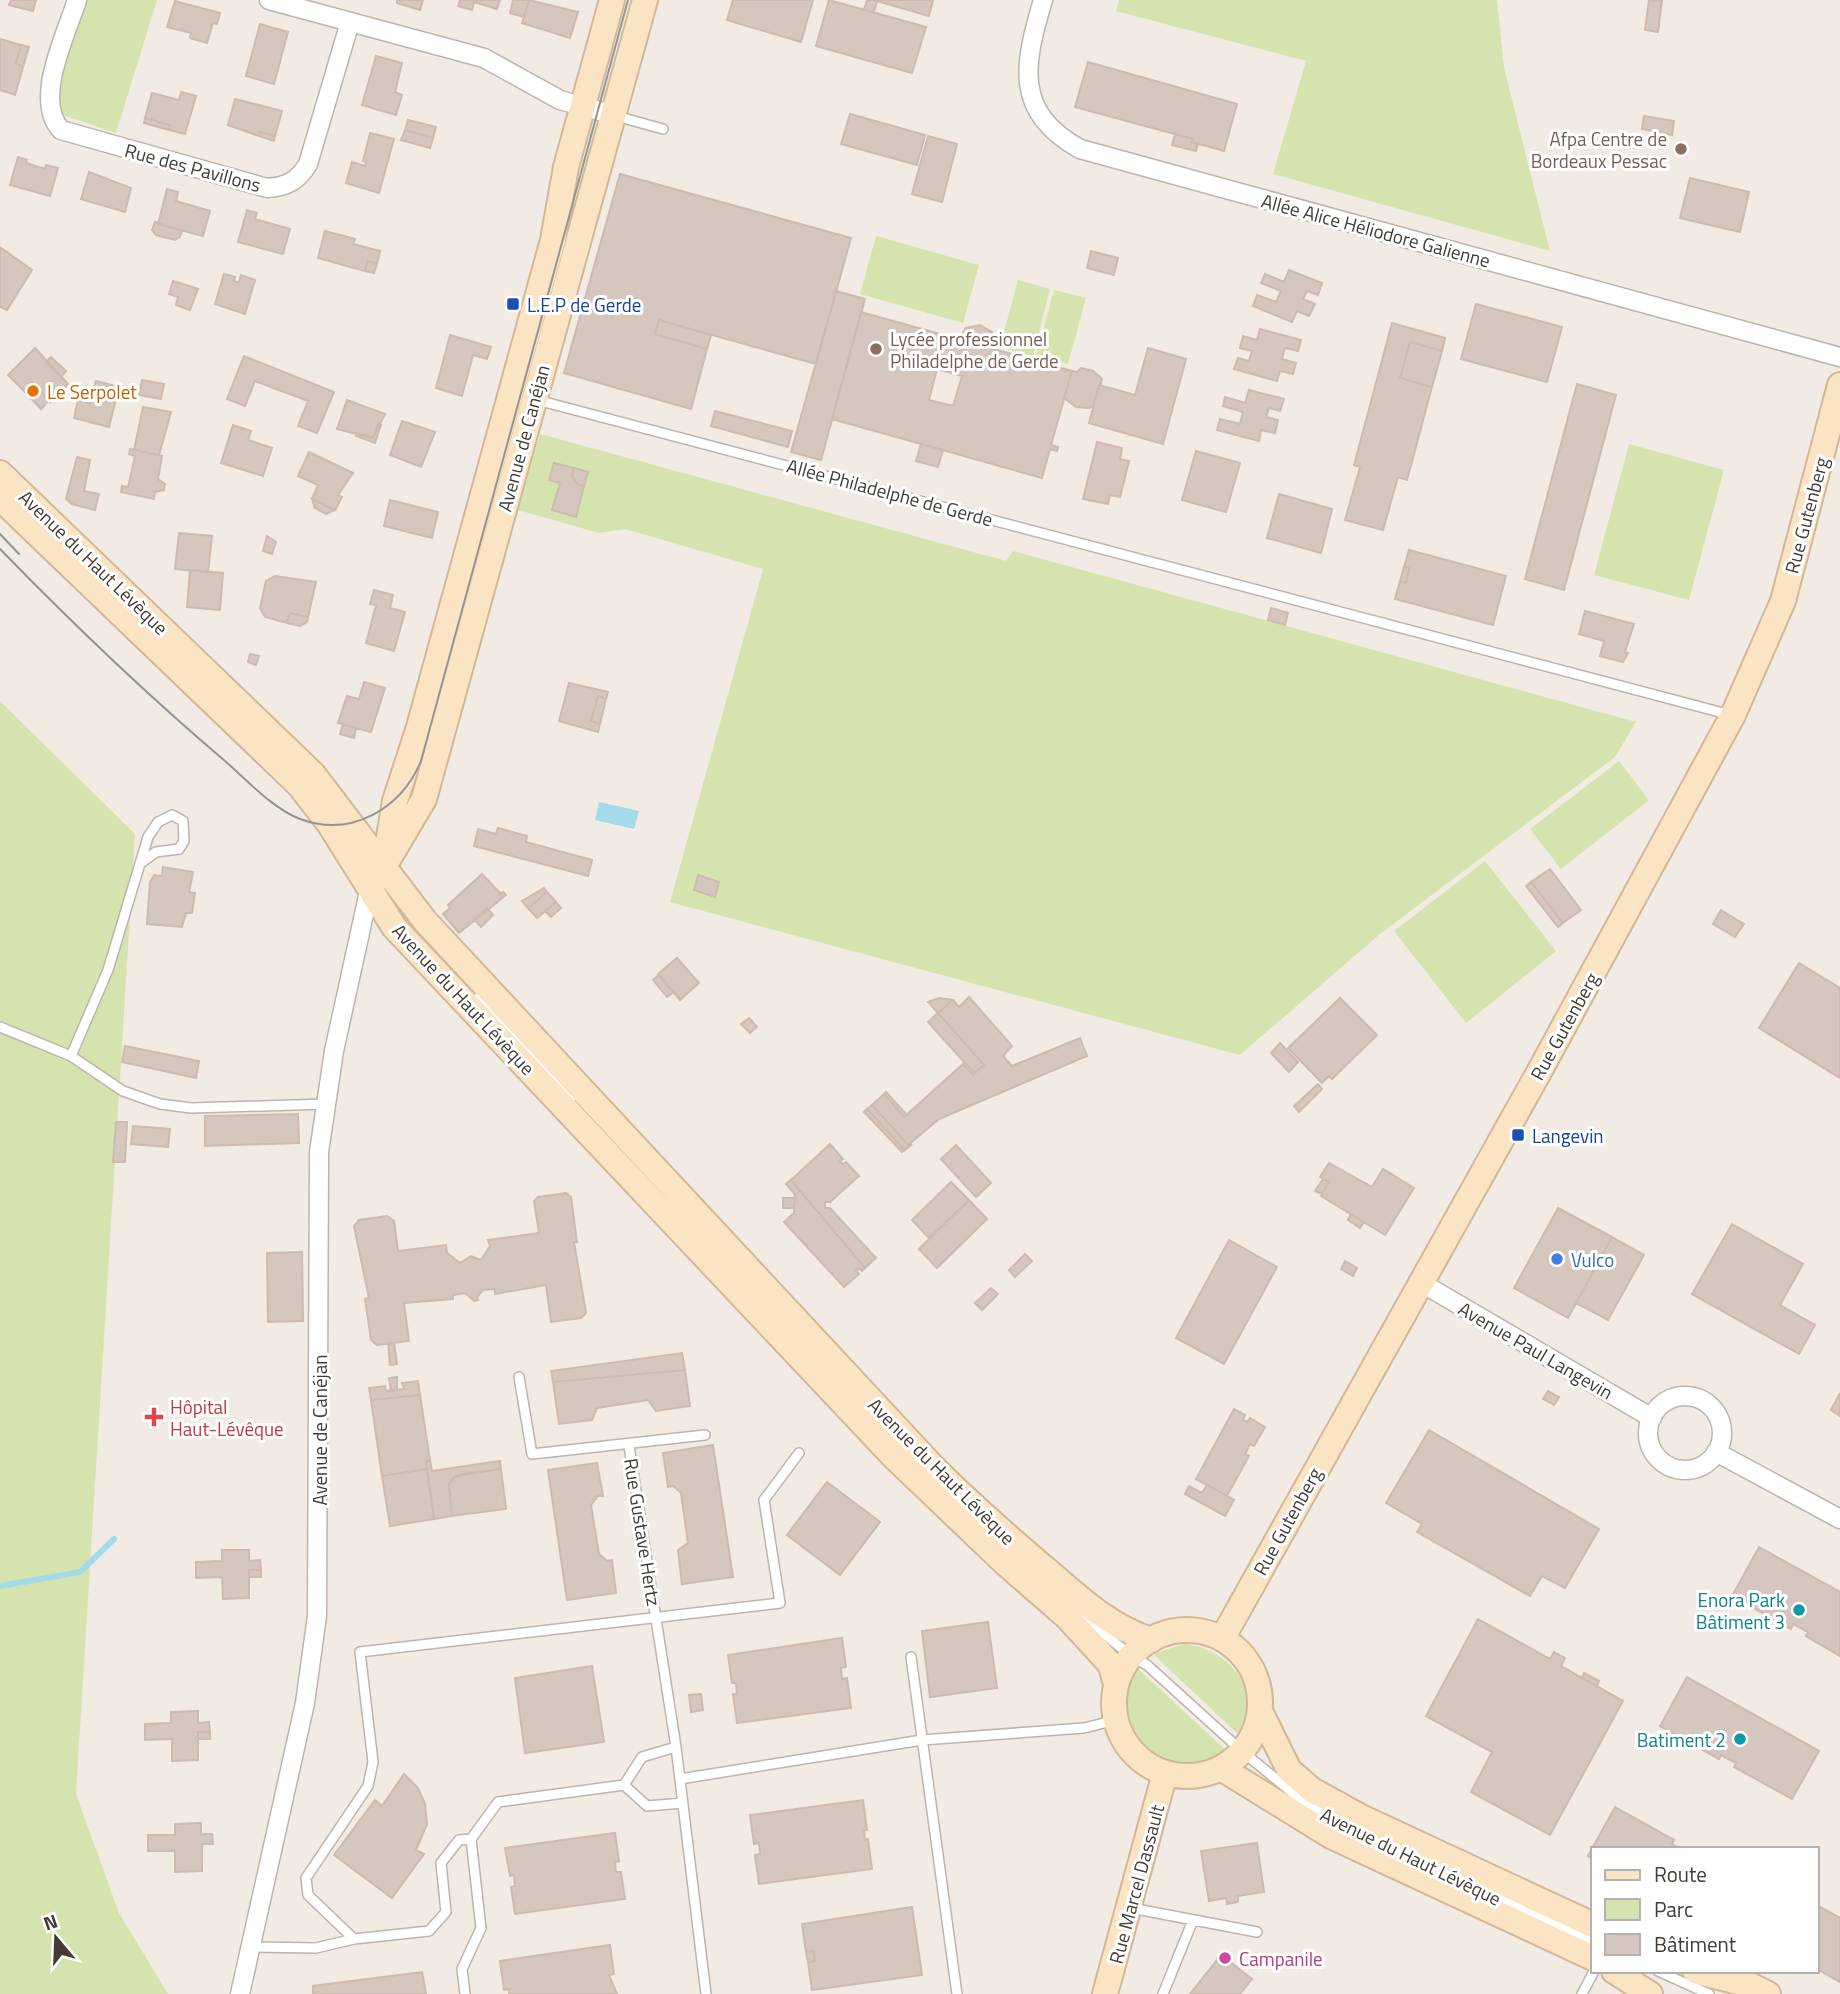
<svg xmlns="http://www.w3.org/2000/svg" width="1840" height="1994" viewBox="0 0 1840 1994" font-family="'Titillium Web',sans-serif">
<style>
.green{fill:#d5e4af}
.water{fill:#a3dbeb}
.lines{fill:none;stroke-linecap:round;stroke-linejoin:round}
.stream{stroke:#a3dbeb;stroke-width:6}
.building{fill:#d5c7bd;stroke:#ccbbae;stroke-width:2;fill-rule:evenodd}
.lane-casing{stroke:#bfb4ab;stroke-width:12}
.street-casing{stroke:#bfb4ab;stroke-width:21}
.secondary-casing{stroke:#d2b899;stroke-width:28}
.lane{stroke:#fff;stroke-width:9}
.street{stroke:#fff;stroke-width:18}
.secondary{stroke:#fbe4c4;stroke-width:24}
.tram{stroke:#949494;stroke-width:2}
.education-dot{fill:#8d6e63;stroke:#fff;stroke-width:2.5}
.transit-dot{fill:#1a4fb4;stroke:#fff;stroke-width:2.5}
.food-dot{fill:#e8710a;stroke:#fff;stroke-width:2.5}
.shop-dot{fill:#3f7fe0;stroke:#fff;stroke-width:2.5}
.health-dot{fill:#e0444e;stroke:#fff;stroke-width:2.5}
.culture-dot{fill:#0f9aa8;stroke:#fff;stroke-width:2.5}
.hotel-dot{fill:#d1479c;stroke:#fff;stroke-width:2.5}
.labels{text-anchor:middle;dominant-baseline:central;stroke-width:6;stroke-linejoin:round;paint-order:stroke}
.education-label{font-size:19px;fill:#785e54;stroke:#fff;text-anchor:end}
.street-label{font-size:19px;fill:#433b34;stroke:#fff}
.transit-label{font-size:19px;fill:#164399;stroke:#fff;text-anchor:start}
.food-label{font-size:19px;fill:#c56008;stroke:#fff;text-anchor:start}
.shop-label{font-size:19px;fill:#366cbe;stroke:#fff;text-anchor:start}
.health-label{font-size:19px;fill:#be3a42;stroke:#fff;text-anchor:start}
.culture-label{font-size:19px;fill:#0d838f;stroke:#fff;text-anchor:end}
.hotel-label{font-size:19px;fill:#b23c85;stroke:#fff;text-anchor:start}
</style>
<rect width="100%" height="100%" fill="#f1ebe4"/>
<path class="green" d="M84 0H157L116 133 57 113 53 97Z
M1119 0H1497L1504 67 1550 251 1273 174 1306 61 1116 11Z
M876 236 979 265 963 323 860 294Z
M1018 280 1050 289 1033 356 1000 347Z
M1054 290 1086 298 1068 364 1036 356Z
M540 434 1006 561 1013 551 1636 722 1615 757 1380 934 1240 1055 670 902 763 569 625 529 599 533 518 510Z
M1629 444 1724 470 1689 600 1594 575Z
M0 701 135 834 76 1794 119 1913 168 1994H0Z
M1619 761 1649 800 1561 869 1530 829Z
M1485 861 1556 951 1466 1023 1394 931Z
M1184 1644C1227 1647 1268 1693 1239 1735L1153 1654Z
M1137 1668 1227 1751C1168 1794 1099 1729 1137 1668Z"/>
<path class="water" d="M599 802 639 811 634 829 595 820Z"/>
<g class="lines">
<path class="stream" d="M0 1586 80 1572 114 1539"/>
</g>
<path class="building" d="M11 0H36L33 11 9 5Z
M397 0H423L420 10 397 3Z
M460 0H500L497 9 474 2 472 10 458 6Z
M513 0H529L524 17 510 13Z
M529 0 578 12 570 38 522 23Z
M733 0H813L801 42 727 20Z
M829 0 926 27 912 73 816 46Z
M867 0H933L929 16 877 1 874 12 864 10Z
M1649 0 1662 1 1658 32 1645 30Z
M175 1 220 13 217 24 213 23 207 43 190 38 191 33 167 27Z
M260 24 288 32 274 84 246 76Z
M0 39 21 45 16 63 23 67 15 95 0 90Z
M21 45 29 47 23 67 16 63Z
M376 56 402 63 395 92 402 95 396 115 362 105Z
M1088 62 1237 104 1224 151 1192 142 1193 139 1075 107Z
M181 92 196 96 185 134 169 130 170 125 145 118 152 93 179 100Z
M235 99 282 111 275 136 260 132 259 136 228 125Z
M850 114 925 135 917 165 841 144Z
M1644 116 1674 121 1672 135 1642 129Z
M145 118 170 125 169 130 144 123Z
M408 120 436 127 433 138 405 130Z
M405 130 433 138 430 148 401 140Z
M260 132 275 136 274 141 259 136Z
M370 133 394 139 379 193 346 183 352 162 365 166 366 162 363 161Z
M1175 134 1193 139 1192 142 1198 144 1196 151 1172 145Z
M928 136 957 144 942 202 912 194Z
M18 157 27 160 26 163 45 169 46 165 58 168 50 196 10 185Z
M89 172 131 188 125 212 81 199Z
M620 174 851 238 816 364 659 320 655 334 707 349 691 409 564 373Z
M1690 178 1749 192 1740 232 1680 218Z
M167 189 178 192 176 201 210 211 203 236 158 224Z
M247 210 257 213 255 219 290 229 283 254 238 242Z
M155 222 182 231 180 237 175 240 156 235 152 230Z
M325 231 355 239 353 244 380 251 377 264 368 261 365 271 318 258Z
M0 247 32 270 7 310 0 307Z
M1091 251 1118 258 1114 275 1087 268Z
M368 261 377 264 374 273 365 271Z
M1289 270 1322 283 1318 295 1307 291 1303 299 1315 304 1309 316 1297 311 1292 322 1253 306 1257 295 1276 302 1281 291 1261 283 1265 274 1284 282Z
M224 274 235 277 234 281 239 283 241 275 255 280 245 314 215 304Z
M173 281 198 289 190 310 176 305 178 297 169 294Z
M836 291 865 299 821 460 791 452Z
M1476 304 1562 327 1547 382 1461 359Z
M861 312 1072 371 1051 445 1058 447 1057 451 1050 449 1042 478 832 419ZM937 369 962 376 953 406 929 400Z
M659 320 711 335 707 349 655 334Z
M1392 323 1445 338 1442 351 1410 342 1400 378 1432 387 1407 480 1398 477 1383 530 1345 520 1360 467 1354 465Z
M980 325 992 332 995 349 959 339 966 328Z
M1260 329 1301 340 1298 351 1285 348 1282 359 1296 363 1293 374 1280 371 1277 381 1234 369 1238 358 1249 361 1252 351 1240 348 1243 336 1257 340Z
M450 335 491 347 487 359 473 355 462 396 436 388Z
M1410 342 1442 351 1432 387 1400 378Z
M35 348 68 384 50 402 32 382 24 391 8 375Z
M1148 348 1186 359 1163 444 1089 423 1099 385 1135 395Z
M244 356 334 392 317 433 298 426 308 401 255 381 245 406 227 399Z
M51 357 66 371 61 377 46 362Z
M1081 368 1093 371 1102 379 1093 406 1089 408 1076 407 1064 398 1072 371 1077 372Z
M142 380 164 384 161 399 139 395Z
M96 381 119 387 109 427 74 418 78 400 90 403Z
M32 382 49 400 41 409 24 391Z
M1577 384 1616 395 1564 590 1525 579Z
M1249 390 1284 399 1280 411 1269 408 1266 417 1278 420 1275 433 1261 430 1259 441 1217 430 1220 419 1240 424 1243 412 1223 406 1225 397 1245 403Z
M347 400 385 414 373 438 337 429Z
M143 407 171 412 159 455 134 450Z
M715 411 792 431 788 447 711 426Z
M402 421 435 432 421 467 390 455Z
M378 424 381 425 375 443 356 436 357 433 373 438Z
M233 425 251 431 248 440 272 448 263 476 221 463Z
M1097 442 1122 448 1120 459 1129 461 1120 497 1110 495 1108 504 1083 499Z
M921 444 943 450 938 467 916 461Z
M130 449 162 456 158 479 165 484 164 490 155 492 154 499 121 492 122 486 128 487 135 456 129 454Z
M1196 451 1240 463 1226 512 1182 500Z
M309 452 353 473 338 495 342 497 335 510 312 499 318 485 298 476Z
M77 457 90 460 84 491 99 494 95 510 72 504 66 499Z
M554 463 574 468 572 476 577 484 584 486 576 517 552 510 560 483 549 480Z
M574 468 588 472 584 486 577 484 572 476Z
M1279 494 1332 509 1321 553 1267 538Z
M312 499 335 510 326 514 315 508Z
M390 500 438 512 432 538 384 526Z
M179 533 212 536 208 572 175 569Z
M267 536 276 542 272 554 263 551Z
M1409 550 1506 576 1493 625 1395 599 1400 581 1406 583 1409 568 1404 567Z
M1404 567 1409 568 1406 583 1400 581Z
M190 570 223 573 220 610 187 607Z
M275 576 316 582 308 617 290 613 287 623 265 617 260 608 266 581Z
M374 590 393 595 390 608 405 612 394 651 366 643 376 605 370 604Z
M1271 608 1288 613 1285 625 1268 620Z
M1585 611 1634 624 1625 652 1628 653 1623 662 1600 656 1604 641 1579 634Z
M290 613 308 617 307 622 300 626 287 623Z
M250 654 259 656 256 665 248 662Z
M364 682 385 688 371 732 338 723 347 696 359 699Z
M569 683 608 692 606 699 598 696 591 721 600 724 598 732 559 721Z
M598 696 606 699 600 724 591 721Z
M343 724 356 728 354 738 340 734Z
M498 828 527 836 526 842 592 860 588 876 474 846 478 829 496 834Z
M163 867 193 872 189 892 195 893 192 913H186L182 927 147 924 150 882 154 875 162 876Z
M1550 869 1581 910 1563 923 1531 882Z
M482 874 501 894 503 892 506 895 459 933 443 914 450 908 448 905Z
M698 875 719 882 715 897 694 890Z
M1531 882 1563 923 1558 927 1526 886Z
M544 888 547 892 528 908 522 901Z
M547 892 556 902 537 918 528 908Z
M556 902 561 908 551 917 545 911Z
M487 908 493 915 481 927 474 919Z
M1721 910 1744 924 1735 937 1713 924Z
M677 958 699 983 680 1000 658 974Z
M1799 963 1840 988V1078L1759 1028Z
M659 975 674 992 667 997 653 980Z
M969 997 1012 1046 1003 1056 1012 1066 1080 1038 1087 1056 939 1119 908 1145 872 1105 884 1094 904 1117 963 1064 973 1075 984 1065 938 1013 953 1000 959 1007Z
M939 998 953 1000 938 1013 928 1002Z
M1340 998 1377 1035 1332 1079 1329 1076 1322 1083 1288 1048Z
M938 1013 984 1065 974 1073 928 1022Z
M749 1018 757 1027 750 1033 741 1024Z
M1280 1043 1298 1062 1289 1072 1271 1053Z
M125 1046 199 1061 196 1078 122 1062Z
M1318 1084 1322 1089 1299 1112 1294 1106Z
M886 1092 907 1115 904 1117 884 1094Z
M872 1105 908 1145 912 1144 905 1150 867 1109Z
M867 1109 905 1150 902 1152 864 1112Z
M298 1114 299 1143 205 1146V1116Z
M116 1122H127L125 1162H113Z
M133 1126 170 1129 168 1147 131 1144Z
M830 1144 843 1159 840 1161 843 1164 846 1162 859 1176 830 1202H825V1208H830L876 1258 865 1268 791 1180Z
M956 1145 991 1183 976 1197 941 1159Z
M1329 1163 1372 1187 1383 1169 1414 1188 1385 1235 1321 1196 1329 1182 1320 1177Z
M1323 1179 1329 1182 1322 1194 1315 1191Z
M791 1180 865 1268 862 1271 859 1268 856 1271 859 1274 844 1287 784 1222 794 1213 795 1194 786 1184Z
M951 1182 969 1200 929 1238 912 1220Z
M566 1193 571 1197 577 1242H574L586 1313 581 1318 551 1322 546 1285 495 1294V1289L483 1290 477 1297 478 1300 474 1301 465 1293 453 1295V1299L404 1303 409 1341 377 1345 371 1340 365 1299 369 1298 354 1226 359 1220 387 1216 394 1221 398 1251 446 1245 447 1253 460 1263 471 1256 481 1260 490 1246 488 1240 539 1233 534 1201 538 1197Z
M783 1198H795L794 1208H783Z
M969 1200 987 1219 937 1268 919 1249Z
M1558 1208 1612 1237 1568 1318 1514 1288Z
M1351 1214 1364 1222 1360 1228 1348 1220Z
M1732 1224 1803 1264 1780 1305 1815 1325 1799 1354 1692 1294Z
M1612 1237 1644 1255 1608 1320 1576 1303Z
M1229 1240 1277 1267 1224 1364 1176 1338Z
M302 1252 303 1321 268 1322 267 1253Z
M1025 1254 1032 1261 1015 1277 1009 1270Z
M1345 1261 1357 1268 1353 1276 1341 1269Z
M991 1288 998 1294 982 1310 975 1303Z
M388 1343H394L397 1364 390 1365Z
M682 1353 685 1370 553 1382 551 1371Z
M685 1370 690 1406 656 1411 648 1400 597 1408 592 1420 559 1424 553 1382Z
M397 1377V1390L391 1391 389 1378Z
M418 1381 420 1395 371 1400 369 1388 385 1386 386 1391 404 1389 402 1383Z
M1548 1391 1559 1397 1554 1405 1543 1399Z
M1840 1393V1416L1831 1410Z
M420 1395 430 1460 426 1461 427 1469 382 1476 371 1400Z
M1234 1409 1245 1415 1243 1420 1247 1422 1250 1418 1265 1427 1254 1446 1250 1444 1245 1454 1249 1456 1227 1496 1196 1479Z
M1429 1430 1599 1529 1565 1588 1542 1576 1530 1596 1417 1532 1422 1524 1386 1503Z
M713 1445 733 1577 682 1584 678 1550 688 1543 681 1493 673 1486 668 1487 663 1453Z
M430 1460 432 1471 500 1461 501 1469 456 1476 449 1485 452 1516 434 1519 426 1461Z
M597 1463 603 1496H598L591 1505 599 1554 607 1561 612 1560 616 1593 567 1600 548 1470Z
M427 1469 434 1519 390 1526 382 1476Z
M501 1469 506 1509 452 1516 449 1485 453 1478 462 1474Z
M827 1482 880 1522 840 1575 787 1535Z
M1207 1485 1234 1500 1225 1516 1185 1494 1189 1486 1202 1493Z
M1759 1547 1840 1592V1656L1806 1636 1808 1632 1793 1624 1791 1629 1732 1596Z
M222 1550H249V1561L260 1560 261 1570H249V1598L223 1599 222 1577 196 1578V1562L222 1561Z
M249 1570H261V1577H249Z
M1478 1619 1550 1659 1554 1652 1565 1658 1561 1666 1623 1701 1550 1835 1471 1792 1492 1752 1426 1716Z
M988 1622 997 1688 930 1697 922 1631Z
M842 1638 846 1667 841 1668 842 1679 847 1678 851 1708 737 1723 733 1694H737L736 1683H732L728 1655Z
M592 1666 604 1742 525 1753 515 1678Z
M1584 1673 1599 1681 1597 1686 1582 1678Z
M1687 1677 1819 1751 1792 1799 1734 1767 1736 1763 1721 1755 1719 1759 1660 1726Z
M701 1694 703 1710 691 1712 689 1695Z
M198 1711V1723L209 1722 210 1732H198V1760L172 1761V1739L145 1740V1724L171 1723V1712Z
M198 1732H210V1739H198Z
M404 1774 418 1788 425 1804 427 1824 416 1850 424 1854 392 1898 334 1855 375 1800 382 1806Z
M863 1800 867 1830H864L865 1840 868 1839 872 1869 759 1884 755 1855 760 1854 759 1843 754 1844 750 1815Z
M1615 1807 1674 1840 1672 1844 1680 1849H1593V1859L1588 1856Z
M201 1823V1834H212L213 1844H202V1871L175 1872V1851H148V1835H175V1824Z
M615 1833 619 1861 615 1862 616 1872H621L625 1899 515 1914 511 1887 515 1886 514 1875 510 1876 505 1848Z
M1257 1843 1264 1892 1238 1896V1902L1227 1904 1226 1898 1209 1901 1201 1851Z
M1817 1905 1840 1918V1982L1817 1969Z
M912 1907 922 1975 812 1990 808 1962 815 1961 814 1951 806 1952 802 1924Z
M610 1945 614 1974 609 1975 617 1994H509V1989L504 1990 500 1961Z
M814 1951 815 1961 808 1962 806 1952Z
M1221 1955 1252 1979 1240 1994H1190Z
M422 1972 426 1994H313V1986Z"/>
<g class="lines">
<defs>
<path id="lane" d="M616 116 663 129
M537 400 1731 715
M478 998 572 1097
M0 1027 71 1056 123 1091 160 1104 191 1108 326 1104
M71 1056 108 970 148 837 158 822 172 815 183 821 184 841 179 849 156 852 142 862
M519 1377 532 1454 705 1435
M629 1446 676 1747 706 1994
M1078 1612 1131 1656 1147 1665 1243 1752 1310 1807 1593 1942
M911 1657 957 1994
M676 1747 642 1757 624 1785 647 1806 683 1803
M680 1779 922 1740 1084 1728 1116 1720
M471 1839 498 1802 624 1785
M1131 1908 1257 1932
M251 1947 316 1948 354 1939
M1658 1971 1709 1994
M465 1994 462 1969 481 1928 471 1839 459 1840 441 1863 446 1912 429 1931 354 1939 308 1895 306 1878 368 1786 373 1762 360 1652 780 1603 764 1500 799 1453
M1163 1994 1193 1920
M1582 1994 1594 1971"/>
<path id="street" d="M77 0C66 35 33 100 61 130L267 188C286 187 298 181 308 164L350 22
M269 0 484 58 560 100 614 115
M1043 0C1024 64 1013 112 1080 149L1840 357
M1420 1282 1652 1418
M1648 1433a37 37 0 1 1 74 0a37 37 0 1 1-74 0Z
M1716 1452 1840 1519
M240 1994 305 1703 317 1616 319 1152 334 1051 370 887"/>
<path id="secondary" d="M0 473 313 774 425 921 933 1467C970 1504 1009 1538 1049 1572 1081 1599 1110 1627 1151 1640
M0 498 299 785 330 825 394 927 894 1457 1005 1563 1067 1617 1111 1665 1116 1685
M386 855 395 801 419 727 553 240 566 167 612 0
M376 880 424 799 645 0
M1114 1703a73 73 0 1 1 146 0a73 73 0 1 1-146 0Z
M1222 1639 1538 1074 1733 715 1783 601 1840 385
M1260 1711 1289 1770 1312 1790 1363 1818 1593 1925
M1221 1768 1331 1836 1593 1958
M1614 1971 1650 1994
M1695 1971 1750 1985 1768 1994
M1105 1994 1165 1773"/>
</defs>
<use href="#lane" class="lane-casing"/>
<use href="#street" class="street-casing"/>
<use href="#secondary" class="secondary-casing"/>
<use href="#lane" class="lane"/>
<use href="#street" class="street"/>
<use href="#secondary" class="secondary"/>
<path class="tram" d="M0 534 19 554
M0 549C72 623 146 694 225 761 248 781 272 808 300 819 351 838 401 809 421 761L628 0"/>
</g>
<g class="education-dot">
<circle cx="1681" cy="149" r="7"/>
<circle cx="876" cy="349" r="7"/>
</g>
<g class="transit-dot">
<rect x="506" y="297" width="14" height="14" rx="3.5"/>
<rect x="1511" y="1128" width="14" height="14" rx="3.5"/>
</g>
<circle class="food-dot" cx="33" cy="391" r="7"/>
<circle class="shop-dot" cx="1557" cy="1259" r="7"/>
<path class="health-dot" d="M150.5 1406.5h7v7h7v7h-7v7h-7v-7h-7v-7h7z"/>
<g class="culture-dot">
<circle cx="1799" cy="1610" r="7"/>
<circle cx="1740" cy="1739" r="7"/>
</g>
<circle class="hotel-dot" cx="1225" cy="1958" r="7"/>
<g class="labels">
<g class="education-label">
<text x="1667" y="138">Afpa Centre de<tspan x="1667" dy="22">Bordeaux Pessac</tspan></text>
<text x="890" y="338" text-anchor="start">Lycée professionnel<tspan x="890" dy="22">Philadelphe de Gerde</tspan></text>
</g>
<g class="street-label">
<text transform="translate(193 167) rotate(15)">Rue des Pavillons</text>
<text transform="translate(1376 230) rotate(15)">Allée Alice Héliodore Galienne</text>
<text transform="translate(523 438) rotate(-75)">Avenue de Canéjan</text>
<text transform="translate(890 492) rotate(15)">Allée Philadelphe de Gerde</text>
<text transform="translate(1806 515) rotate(-75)">Rue Gutenberg</text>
<text transform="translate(94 562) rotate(44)">Avenue du Haut Lévèque</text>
<text transform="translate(464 999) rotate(47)">Avenue du Haut Lévèque</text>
<text transform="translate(1564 1026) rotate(-61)">Rue Gutenberg</text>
<text transform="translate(1536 1350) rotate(30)">Avenue Paul Langevin</text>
<text transform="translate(319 1430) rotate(-90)">Avenue de Canéjan</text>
<text transform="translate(942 1471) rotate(45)">Avenue du Haut Lévèque</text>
<text transform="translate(1287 1521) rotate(-61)">Rue Gutenberg</text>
<text transform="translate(643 1532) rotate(81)">Rue Gustave Hertz</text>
<text transform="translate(1411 1856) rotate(26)">Avenue du Haut Lévèque</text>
<text transform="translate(1136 1884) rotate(-75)">Rue Marcel Dassault</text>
</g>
<g class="transit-label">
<text x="527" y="304">L.E.P de Gerde</text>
<text x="1532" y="1135">Langevin</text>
</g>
<g class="food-label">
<text x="47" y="391">Le Serpolet</text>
</g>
<g class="shop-label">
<text x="1571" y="1259">Vulco</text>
</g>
<g class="health-label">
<text x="170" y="1406">Hôpital<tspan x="170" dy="22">Haut-Lévêque</tspan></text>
</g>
<g class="culture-label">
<text x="1785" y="1599">Enora Park<tspan x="1785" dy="22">Bâtiment 3</tspan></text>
<text x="1726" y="1739">Batiment 2</text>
</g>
<g class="hotel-label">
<text x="1239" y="1958">Campanile</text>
</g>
</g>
<rect x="1591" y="1847" width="228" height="126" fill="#ffffff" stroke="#b4b1ae" stroke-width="2"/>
<rect x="1605" y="1870" width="35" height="10" fill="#fbe4c4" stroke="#b4b1ae" stroke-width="2"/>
<text x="1654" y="1882" font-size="21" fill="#433b34">Route</text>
<rect x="1605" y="1899" width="35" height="21" fill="#d5e4af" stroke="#b4b1ae" stroke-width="2"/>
<text x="1654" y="1917" font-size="21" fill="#433b34">Parc</text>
<rect x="1605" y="1934" width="35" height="21" fill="#d5c7bd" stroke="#b4b1ae" stroke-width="2"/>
<text x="1654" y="1952" font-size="21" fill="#433b34">Bâtiment</text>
<g transform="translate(56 1938) rotate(341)" stroke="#ffffff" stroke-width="5" paint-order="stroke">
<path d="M0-5L12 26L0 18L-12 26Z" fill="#433b34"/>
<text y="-10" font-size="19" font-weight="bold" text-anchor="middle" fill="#433b34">N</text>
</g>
</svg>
